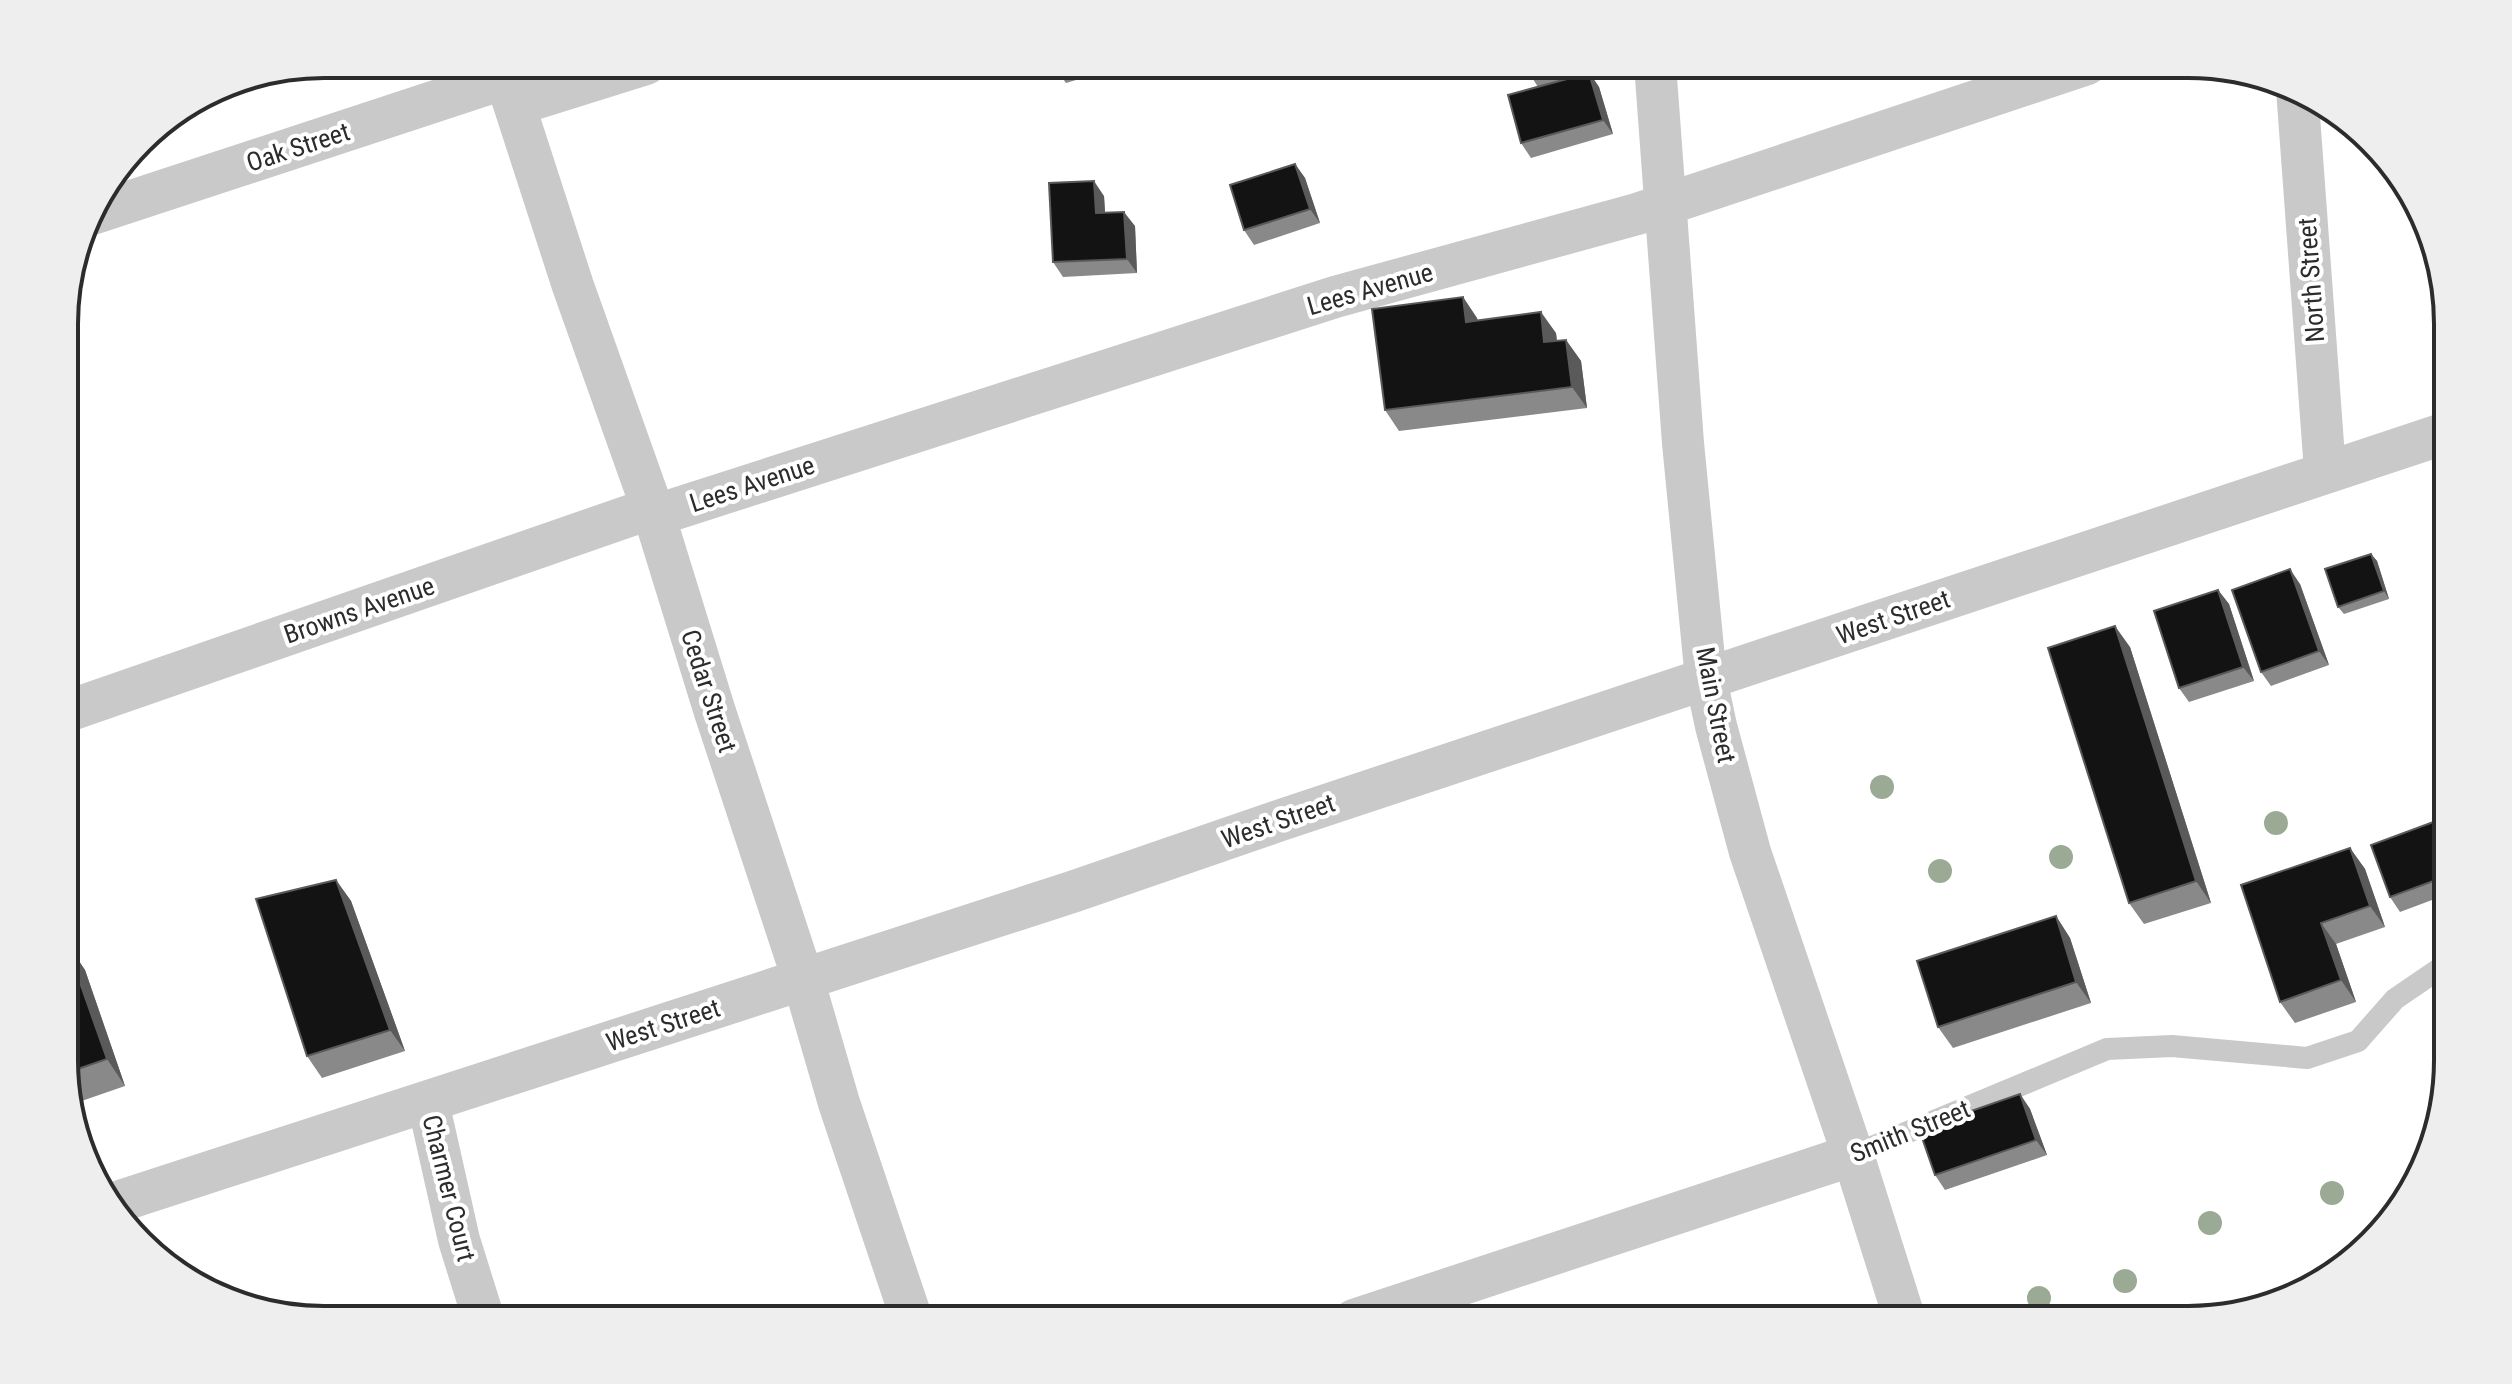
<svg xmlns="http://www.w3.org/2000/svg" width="2512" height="1384" viewBox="0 0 2512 1384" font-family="'Roboto Condensed',sans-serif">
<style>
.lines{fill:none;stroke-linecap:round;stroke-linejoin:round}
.lane{stroke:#c9c9c9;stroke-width:22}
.street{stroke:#c9c9c9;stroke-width:42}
.tree{fill:#9baa94}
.wall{fill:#898989}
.shaded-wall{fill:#5a5a5a}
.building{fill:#131313;stroke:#5a5a5a;stroke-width:2}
.labels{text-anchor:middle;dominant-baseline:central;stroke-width:8;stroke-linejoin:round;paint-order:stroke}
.street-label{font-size:26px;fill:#2c2c2c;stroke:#fff}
.rim{fill:none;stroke:#2c2c2c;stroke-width:4}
</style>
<rect width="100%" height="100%" fill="#fff"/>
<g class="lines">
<path class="lane" d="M1853 1155 2107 1049 2172 1046 2307 1058 2358 1041 2395 999 2439 969 2448 966"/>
<path class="street" d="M501 64 573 286 652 508 714 709 803 979 839 1103 912 1320
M1655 64 1683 443 1706 679 1716 726 1750 852 1853 1155 1905 1320
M2297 89 2325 471
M515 105 646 64
M89 215 506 78
M65 712 652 508 669 511 1335 297 1637 214 2087 64
M428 1102 459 1240 484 1320
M108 1205 1072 892 1278 821 2446 433
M1354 1320 1853 1155"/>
</g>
<g class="tree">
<circle cx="1882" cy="787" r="12"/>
<circle cx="2276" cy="823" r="12"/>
<circle cx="2061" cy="857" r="12"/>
<circle cx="1940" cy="871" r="12"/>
<circle cx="2332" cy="1193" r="12"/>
<circle cx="2210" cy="1223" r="12"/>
<circle cx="2125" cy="1281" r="12"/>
<circle cx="2039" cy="1298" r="12"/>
</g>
<path class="wall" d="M1054 64H1093L1096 74 1066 83 1055 68Z
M1528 64H1617L1618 69 1592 76 1599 87 1613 134 1531 158 1521 143 1538 87 1531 76Z
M1295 164 1305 178 1320 223 1254 245 1244 230Z
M1104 196 1105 212 1135 226 1137 273 1063 277 1053 262Z
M1463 297 1478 320 1556 333 1557 341 1566 340 1581 361 1587 408 1399 431 1385 410Z
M2371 554 2377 561 2389 599 2344 614 2338 607Z
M2300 584 2329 665 2271 686 2261 672Z
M2218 590 2229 604 2254 681 2189 702 2179 688Z
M2130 647 2211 903 2144 924 2129 903Z
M2447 817 2448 894 2400 912 2390 897Z
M2350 848 2365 869 2385 927 2336 944 2356 1002 2295 1023 2280 1002Z
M336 880 351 901 405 1051 322 1078 307 1056Z
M2056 916 2070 938 2091 1003 1953 1048 1938 1027Z
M66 943 85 970 125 1086 70 1105 66 1095Z
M2020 1094 2030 1109 2047 1155 1945 1190 1935 1175Z"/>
<path class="shaded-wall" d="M1088 64H1093L1096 74Z
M1589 73 1599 87 1613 134 1603 120Z
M1295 164 1305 178 1320 223 1310 209Z
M1094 181 1104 196 1106 228 1096 213Z
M1124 212 1135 226 1137 273 1127 259Z
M1463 297 1477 318 1481 343 1466 322Z
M1541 312 1556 333 1559 363 1544 342Z
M1566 340 1581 361 1587 408 1572 387Z
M2371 554 2377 561 2389 599 2384 591Z
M2290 569 2300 584 2329 665 2319 651Z
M2218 590 2229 604 2254 681 2243 667Z
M2115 626 2130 647 2211 903 2196 881Z
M2350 848 2365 869 2385 927 2370 906Z
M336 880 351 901 405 1051 390 1030Z
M2056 916 2070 938 2091 1003 2076 982Z
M2321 923 2336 944 2356 1002 2341 980Z
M67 943 85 970 125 1086 107 1059Z
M2020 1094 2030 1109 2047 1155 2036 1140Z"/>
<path class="building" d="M1054 64H1071L1055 68Z
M1528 64H1574L1531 76Z
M1589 73 1603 120 1521 143 1508 95Z
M1295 164 1310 209 1244 230 1230 185Z
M1094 181 1096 213 1124 212 1127 259 1053 262 1049 183Z
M1463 297 1466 322 1541 312 1544 342 1566 340 1572 387 1385 410 1372 309Z
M2371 554 2384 591 2338 607 2325 569Z
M2290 569 2319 651 2261 672 2232 590Z
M2218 590 2243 667 2179 688 2154 611Z
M2115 626 2196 881 2129 903 2048 648Z
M2447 817V876L2390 897 2371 845Z
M2350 848 2370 906 2321 923 2341 980 2280 1002 2241 885Z
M336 880 390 1030 307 1056 256 899Z
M2056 916 2076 982 1938 1027 1917 961Z
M66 943 107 1059 66 1073Z
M2020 1094 2036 1140 1935 1175 1919 1129Z
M2349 1258 2332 1276 2329 1277 2325 1266Z
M2206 1313 2208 1318 2205 1319H2186Z"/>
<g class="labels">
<g class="street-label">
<text transform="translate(298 147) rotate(-18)">Oak Street</text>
<text transform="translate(2311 280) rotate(-94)">North Street</text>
<text transform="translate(1370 289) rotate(-16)">Lees Avenue</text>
<text transform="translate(752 484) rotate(-18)">Lees Avenue</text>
<text transform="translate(359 610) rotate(-19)">Browns Avenue</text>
<text transform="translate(1893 617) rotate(-19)">West Street</text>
<text transform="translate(709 691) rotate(72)">Cedar Street</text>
<text transform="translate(1716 705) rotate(79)">Main Street</text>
<text transform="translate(1278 821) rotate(-19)">West Street</text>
<text transform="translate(663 1025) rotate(-18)">West Street</text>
<text transform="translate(1910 1131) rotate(-22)">Smith Street</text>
<text transform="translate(449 1188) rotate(76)">Charmer Court</text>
</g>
</g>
<path d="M0 0H2512V1384H0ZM324 78H2188A246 246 0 0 1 2434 324V1060A246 246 0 0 1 2188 1306H324A246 246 0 0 1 78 1060V324A246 246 0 0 1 324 78Z" fill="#eee" fill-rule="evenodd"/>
<path class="rim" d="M324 78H2188A246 246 0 0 1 2434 324V1060A246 246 0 0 1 2188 1306H324A246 246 0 0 1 78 1060V324A246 246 0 0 1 324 78Z"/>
</svg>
